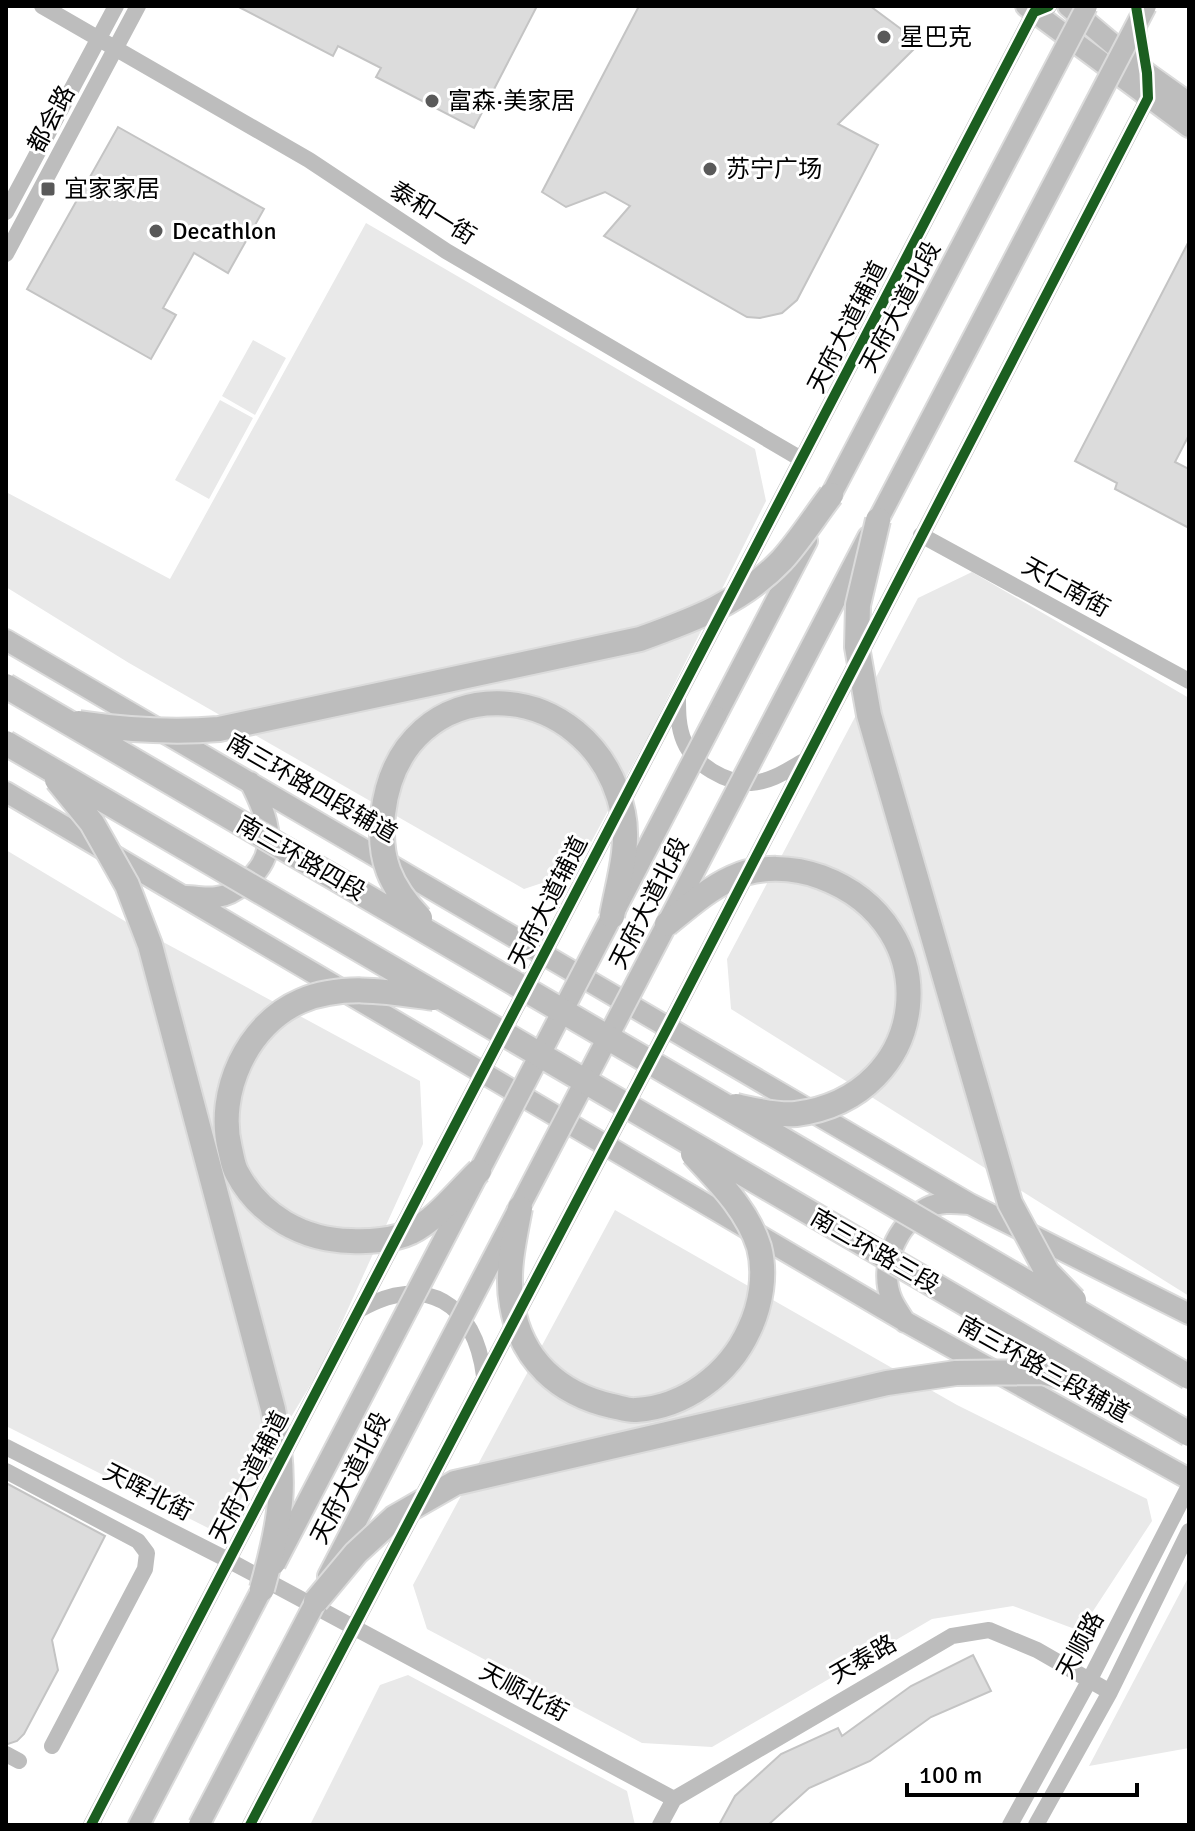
<svg xmlns="http://www.w3.org/2000/svg" width="1195" height="1831" viewBox="0 0 1195 1831" font-family="Signika,'Noto Sans SC',sans-serif">
<style>
.green{fill:#e9e9e9}
.building{fill:#dcdcdc;stroke:#c4c4c4;stroke-width:2}
.lines{fill:none;stroke-linecap:round;stroke-linejoin:round}
.major-casing{stroke:#dbdbdb;stroke-width:24}
.minor{stroke:#bdbdbd;stroke-width:16}
.major{stroke:#bdbdbd;stroke-width:20}
.major-bridge-casing{stroke:#dbdbdb;stroke-width:24;stroke-linecap:butt}
.highway-bridge-casing{stroke:#dbdbdb;stroke-width:28;stroke-linecap:butt}
.major-bridge{stroke:#bdbdbd;stroke-width:20}
.highway-bridge{stroke:#bdbdbd;stroke-width:24}
.cycleway-casing{stroke:#fff;stroke-width:15}
.cycleway{stroke:#1b5e20;stroke-width:10}
.poi-dot{fill:#595959;stroke:#fff;stroke-width:3}
.labels{text-anchor:middle;dominant-baseline:central;stroke-width:6;stroke-linejoin:round;paint-order:stroke}
.poi-label{font-size:24px;fill:#000;stroke:#fff;text-anchor:start}
.street-label{font-size:24px;fill:#000;stroke:#fff}
</style>
<rect width="100%" height="100%" fill="#fff"/>
<path class="green" d="M366 223 755 449 766 501 651 731 575 872 524 889 129 663 6 587V492L170 579Z
M253 340 286 358 255 415 222 396Z
M220 400 253 418 209 499 175 480Z
M972 572 1189 698V1296L731 1009 727 959 918 598Z
M6 850 128 923 420 1081 423 1144 322 1366 220 1534 6 1426Z
M615 1210 957 1405 1147 1499 1152 1521 1080 1631 1013 1606 932 1619 712 1747 642 1743 427 1629 413 1585Z
M1189 1576V1748L1089 1766Z
M408 1675 627 1791 635 1825H310L380 1685Z"/>
<path class="building" d="M237 6H537L474 128 376 77 381 68 338 46 333 56Z
M639 6H870L920 43 838 124 878 145 797 300 782 313 760 318 747 317 604 236 630 206 605 192 566 207 542 192Z
M118 127 264 209 228 273 194 253 163 308 176 315 151 359 27 289Z
M1189 241V435L1175 462 1189 469V528L1115 489 1117 483 1075 461Z
M6 1483 105 1536 52 1640 58 1670 24 1734 17 1741 8 1744 6 1743Z
M973 1655 991 1691 931 1717 870 1761 809 1788 768 1825H719L735 1796 781 1754 838 1728 842 1736 911 1686Z"/>
<g class="lines">
<defs>
<path id="major" d="M1026 6 1189 127
M1068 6 1147 73 1189 103
M6 640 970 1204 1189 1314
M716 716 807 541
M761 743 868 537
M6 792 906 1322 1189 1479
M186 896C196 896 208 899 217 897 228 896 237 890 245 883 282 853 269 819 250 782
M905 1322C901 1315 895 1307 892 1300 878 1268 896 1224 927 1208 940 1201 956 1203 970 1204
M328 1576 417 1404
M139 1825 262 1589"/>
</defs>
<use href="#major" class="major-casing"/>
<path class="minor" d="M42 6 309 160 446 251 801 459
M6 212 116 6
M6 254 138 6
M921 535 1189 681
M678 697C678 712 678 727 684 741 694 765 726 783 751 783 771 782 788 770 804 761
M359 1310C426 1272 475 1303 484 1376
M6 1447 228 1560 674 1799
M6 1471 138 1541 147 1553 145 1569 52 1746
M6 1754 19 1761
M91 1825 1034 12 1049 6
M250 1825 668 1027 1148 98 1138 19
M660 1825 674 1799 952 1636 989 1630 1037 1650 1110 1692
M1010 1825 1089 1681 1189 1486
M1036 1825 1110 1692 1189 1531"/>
<use href="#major" class="major"/>
<defs>
<path id="major-bridge" d="M831 495 1087 6
M878 520 1146 6
M417 1404 761 743
M275 1564 716 716
M199 1825 316 1601"/>
<path id="highway-bridge" d="M878 520 858 605 857 647 869 715 1010 1203 1047 1272 1074 1300
M6 686 1189 1377
M79 723C126 730 171 733 219 729L640 639C693 620 742 602 782 560 800 540 815 516 831 495
M6 743 1189 1434
M57 780 92 823 127 885 150 945 273 1409C287 1483 282 1517 262 1589
M420 918C390 886 378 859 383 814 400 663 593 670 623 813 630 846 618 883 612 916
M667 924C688 907 708 889 732 878 759 865 794 867 821 877 950 925 932 1096 796 1114 778 1116 754 1110 736 1106
M434 998C391 992 343 983 301 1001 247 1024 216 1093 230 1149 232 1157 233 1166 237 1173 260 1216 303 1240 351 1241 369 1242 394 1240 411 1232 437 1219 458 1191 479 1171
M520 1208C514 1240 506 1273 512 1305 521 1360 559 1394 612 1406 619 1407 628 1411 636 1410 685 1407 729 1374 749 1330 761 1305 766 1274 759 1247 747 1209 719 1182 693 1154
M316 1601 356 1553 394 1518 455 1483 887 1383 956 1373 1042 1372 1083 1382"/>
</defs>
<use href="#major-bridge" class="major-bridge-casing"/>
<use href="#highway-bridge" class="highway-bridge-casing"/>
<use href="#major-bridge" class="major-bridge"/>
<use href="#highway-bridge" class="highway-bridge"/>
<defs>
<path id="cycleway" d="M91 1825 1034 12 1049 6
M250 1825 668 1027 1148 98 1147 73 1136 6"/>
</defs>
<use href="#cycleway" class="cycleway-casing"/>
<use href="#cycleway" class="cycleway"/>
</g>
<g class="poi-dot">
<circle cx="884" cy="37" r="8"/>
<circle cx="432" cy="101" r="8"/>
<circle cx="710" cy="169" r="8"/>
<rect x="40" y="181" width="16" height="16" rx="4"/>
<circle cx="156" cy="231" r="8"/>
</g>
<g class="labels">
<g class="poi-label">
<text x="900" y="37">星巴克</text>
<text x="448" y="101">富森·美家居</text>
<text x="726" y="169">苏宁广场</text>
<text x="64" y="189">宜家家居</text>
<text x="172" y="231">Decathlon</text>
</g>
<g class="street-label">
<text transform="translate(51 119) rotate(-62)">都会路</text>
<text transform="translate(433 213) rotate(32)">泰和一街</text>
<text transform="translate(900 307) rotate(-62)">天府大道北段</text>
<text transform="translate(847 327) rotate(-63)">天府大道辅道</text>
<text transform="translate(1066 587) rotate(29)">天仁南街</text>
<text transform="translate(312 788) rotate(30)">南三环路四段辅道</text>
<text transform="translate(301 858) rotate(30)">南三环路四段</text>
<text transform="translate(548 902) rotate(-63)">天府大道辅道</text>
<text transform="translate(649 903) rotate(-63)">天府大道北段</text>
<text transform="translate(875 1251) rotate(30)">南三环路三段</text>
<text transform="translate(1044 1369) rotate(29)">南三环路三段辅道</text>
<text transform="translate(249 1477) rotate(-63)">天府大道辅道</text>
<text transform="translate(350 1478) rotate(-63)">天府大道北段</text>
<text transform="translate(148 1492) rotate(27)">天晖北街</text>
<text transform="translate(1080 1645) rotate(-62)">天顺路</text>
<text transform="translate(863 1659) rotate(-30)">天泰路</text>
<text transform="translate(524 1692) rotate(28)">天顺北街</text>
</g>
</g>
<rect width="1195" height="1831" fill="none" stroke="#000000" stroke-width="16"/>
<path d="M907 1783v12h230v-12" fill="none" stroke="#000000" stroke-width="4"/>
<text x="919" y="1783" font-size="24" fill="#000000" stroke="#ffffff" stroke-width="6" paint-order="stroke">100 m</text>
</svg>
